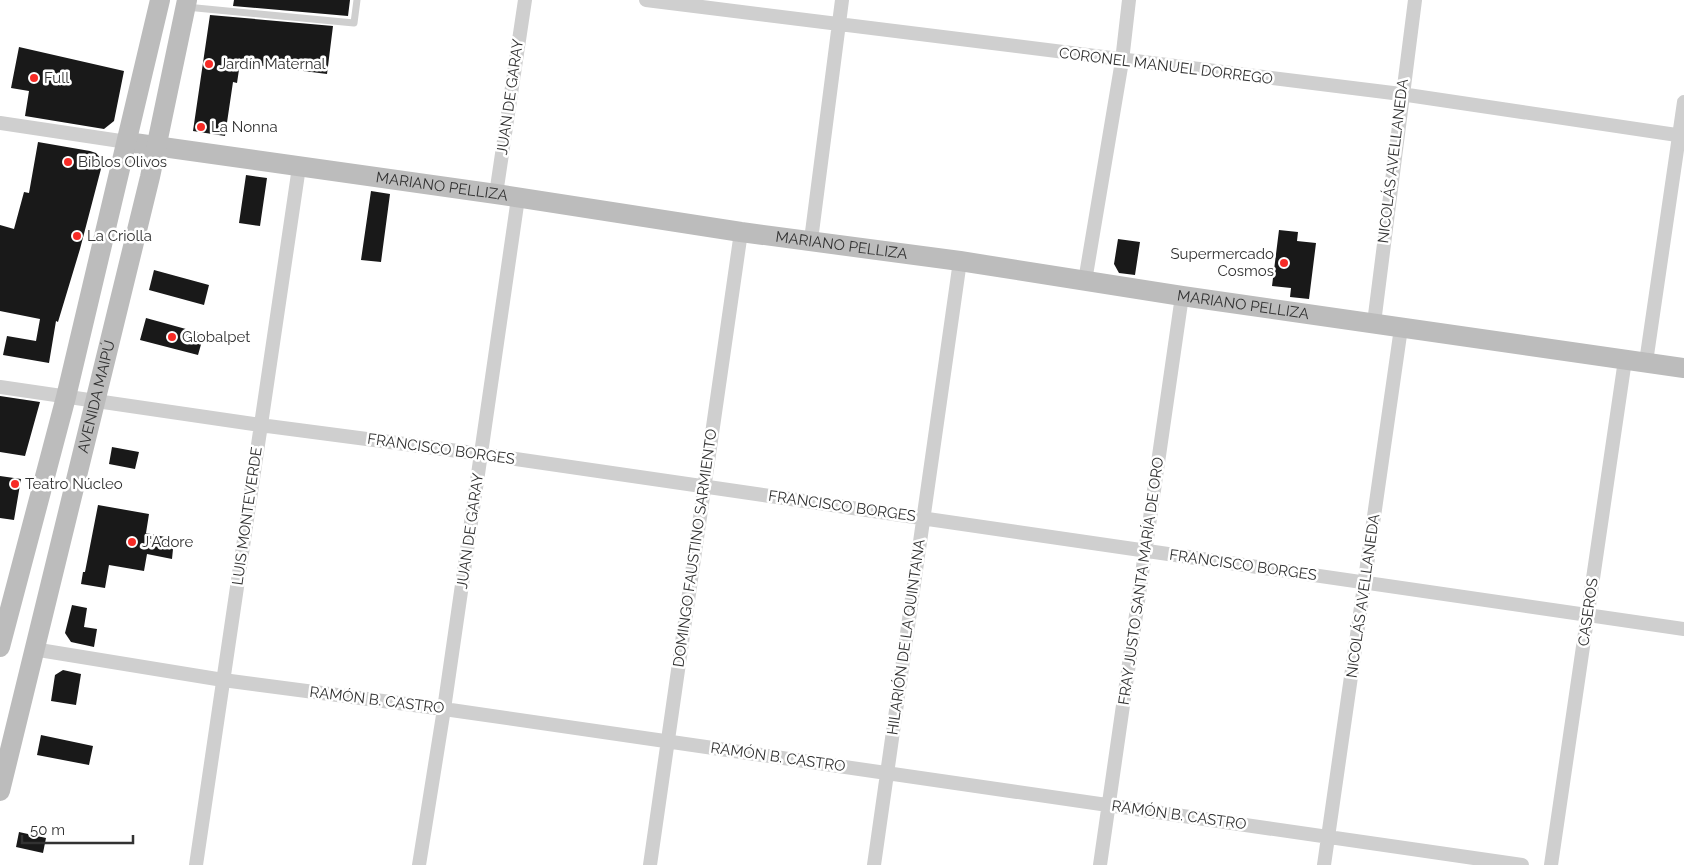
<svg xmlns="http://www.w3.org/2000/svg" width="1684" height="865" viewBox="0 0 1684 865" font-family="Raleway,sans-serif">
<style>
.building{fill:#191919}
.lines{fill:none;stroke-linecap:round;stroke-linejoin:round}
.lane{stroke:#cfcfcf;stroke-width:7}
.street{stroke:#cfcfcf;stroke-width:14}
.secondary{stroke:#bcbcbc;stroke-width:20}
.poi-dot{fill:#f72b26;stroke:#fff;stroke-width:2}
.labels{text-anchor:middle;dominant-baseline:central;stroke-width:5;stroke-linejoin:round;paint-order:stroke}
.poi-label{font-size:15px;fill:#323232;stroke:#fff;text-anchor:start}
.street-label{font-size:15px;fill:#323232;stroke:#fff}
</style>
<rect width="100%" height="100%" fill="#fff"/>
<path class="building" d="M234 0H350L348 16 233 6Z
M210 15 333 26 327 74 240 63 237 83 233 82 225 136 193 131Z
M19 47 124 71 114 121 104 129 25 116 29 91 11 88Z
M38 142 90 151 96 153 101 159 102 165 80 249 58 322 56 321 49 363 3 355 7 336 36 341 40 319 0 311V225L14 229 24 192 29 193Z
M246 175 267 178 260 226 239 223Z
M371 191 390 194 381 262 361 260Z
M1279 230 1298 232 1297 241 1316 243 1309 299 1290 297 1291 288 1272 286Z
M1118 239 1140 242 1135 275 1119 273 1114 264Z
M154 270 209 285 204 305 149 290Z
M146 318 204 334 198 355 140 340Z
M0 396 40 402 25 456 0 452Z
M112 447 139 452 135 469 109 464Z
M0 476 21 479 14 520 0 518Z
M98 505 149 514 146 533 174 539 172 559 147 554 144 571 109 565 105 588 81 584 83 572H85Z
M72 605 87 608 84 627 97 629 94 647 71 642 65 633Z
M63 670 81 674 76 705 51 701 55 675Z
M41 735 93 746 89 765 37 755Z
M19 832 46 838 43 853 16 847Z"/>
<g class="lines">
<path class="lane" d="M186 7 354 23 357 0"/>
<path class="street" d="M646 0 1401 94 1684 136
M0 123 127 142
M496 194 525 0
M811 240 842 0
M1085 281 1122 61 1129 0
M1374 323 1415 0
M1646 362 1684 102
M0 387 260 425 481 454 1684 629
M33 649 223 680 444 709 1522 865
M196 865 299 167
M419 865 444 709 518 198
M650 865 741 232
M874 865 960 261
M1100 865 1182 296
M1324 865 1401 328
M1551 865 1625 360"/>
<g class="secondary">
<path id="s1" d="M127 142 496 194 741 232 960 261 1182 296 1684 368"/>
<path d="M0 647 66 397 160 0"/>
<path id="s2" d="M0 791 150 177 187 0"/>
</g>
</g>
<g class="poi-dot">
<circle cx="209" cy="64" r="5"/>
<circle cx="34" cy="78" r="5"/>
<circle cx="201" cy="127" r="5"/>
<circle cx="68" cy="162" r="5"/>
<circle cx="77" cy="236" r="5"/>
<circle cx="1284" cy="263" r="5"/>
<circle cx="172" cy="337" r="5"/>
<circle cx="15" cy="484" r="5"/>
<circle cx="132" cy="542" r="5"/>
</g>
<g class="labels">
<g class="poi-label">
<text x="219" y="64">Jardín Maternal</text>
<text x="44" y="78">Full</text>
<text x="211" y="127">La Nonna</text>
<text x="78" y="162">Biblos Olivos</text>
<text x="87" y="236">La Criolla</text>
<text x="1274" y="254" text-anchor="end">Supermercado<tspan x="1274" dy="17">Cosmos</tspan></text>
<text x="182" y="337">Globalpet</text>
<text x="25" y="484">Teatro Núcleo</text>
<text x="142" y="542">J'Adore</text>
</g>
<g class="street-label">
<text transform="translate(1166 66) rotate(7)">CORONEL MANUEL DORREGO</text>
<text transform="translate(510 97) rotate(-82)">JUAN DE GARAY</text>
<text transform="translate(1393 161) rotate(-83)">NICOLÁS AVELLANEDA</text>
<text stroke="none"><textPath href="#s1" startOffset="318">MARIANO PELLIZA</textPath></text>
<text stroke="none"><textPath href="#s1" startOffset="722">MARIANO PELLIZA</textPath></text>
<text stroke="none"><textPath href="#s1" startOffset="1128">MARIANO PELLIZA</textPath></text>
<text stroke="none"><textPath href="#s2" startOffset="406">AVENIDA MAIPÚ</textPath></text>
<text transform="translate(441 449) rotate(8)">FRANCISCO BORGES</text>
<text transform="translate(842 506) rotate(8)">FRANCISCO BORGES</text>
<text transform="translate(247 516) rotate(-82)">LUIS MONTEVERDE</text>
<text transform="translate(470 531) rotate(-82)">JUAN DE GARAY</text>
<text transform="translate(695 548) rotate(-82)">DOMINGO FAUSTINO SARMIENTO</text>
<text transform="translate(1243 565) rotate(8)">FRANCISCO BORGES</text>
<text transform="translate(1141 581) rotate(-82)">FRAY JUSTO SANTA MARÍA DE ORO</text>
<text transform="translate(1363 596) rotate(-82)">NICOLÁS AVELLANEDA</text>
<text transform="translate(1588 612) rotate(-82)">CASEROS</text>
<text transform="translate(906 637) rotate(-82)">HILARIÓN DE LA QUINTANA</text>
<text transform="translate(377 700) rotate(7)">RAMÓN B. CASTRO</text>
<text transform="translate(778 757) rotate(8)">RAMÓN B. CASTRO</text>
<text transform="translate(1179 815) rotate(8)">RAMÓN B. CASTRO</text>
</g>
</g>
<path d="M22 835v8h111v-8" fill="none" stroke="#323232" stroke-width="2.5"/>
<text x="30" y="835" font-size="15" fill="#323232" stroke="#ffffff" stroke-width="4" paint-order="stroke">50 m</text>
</svg>
